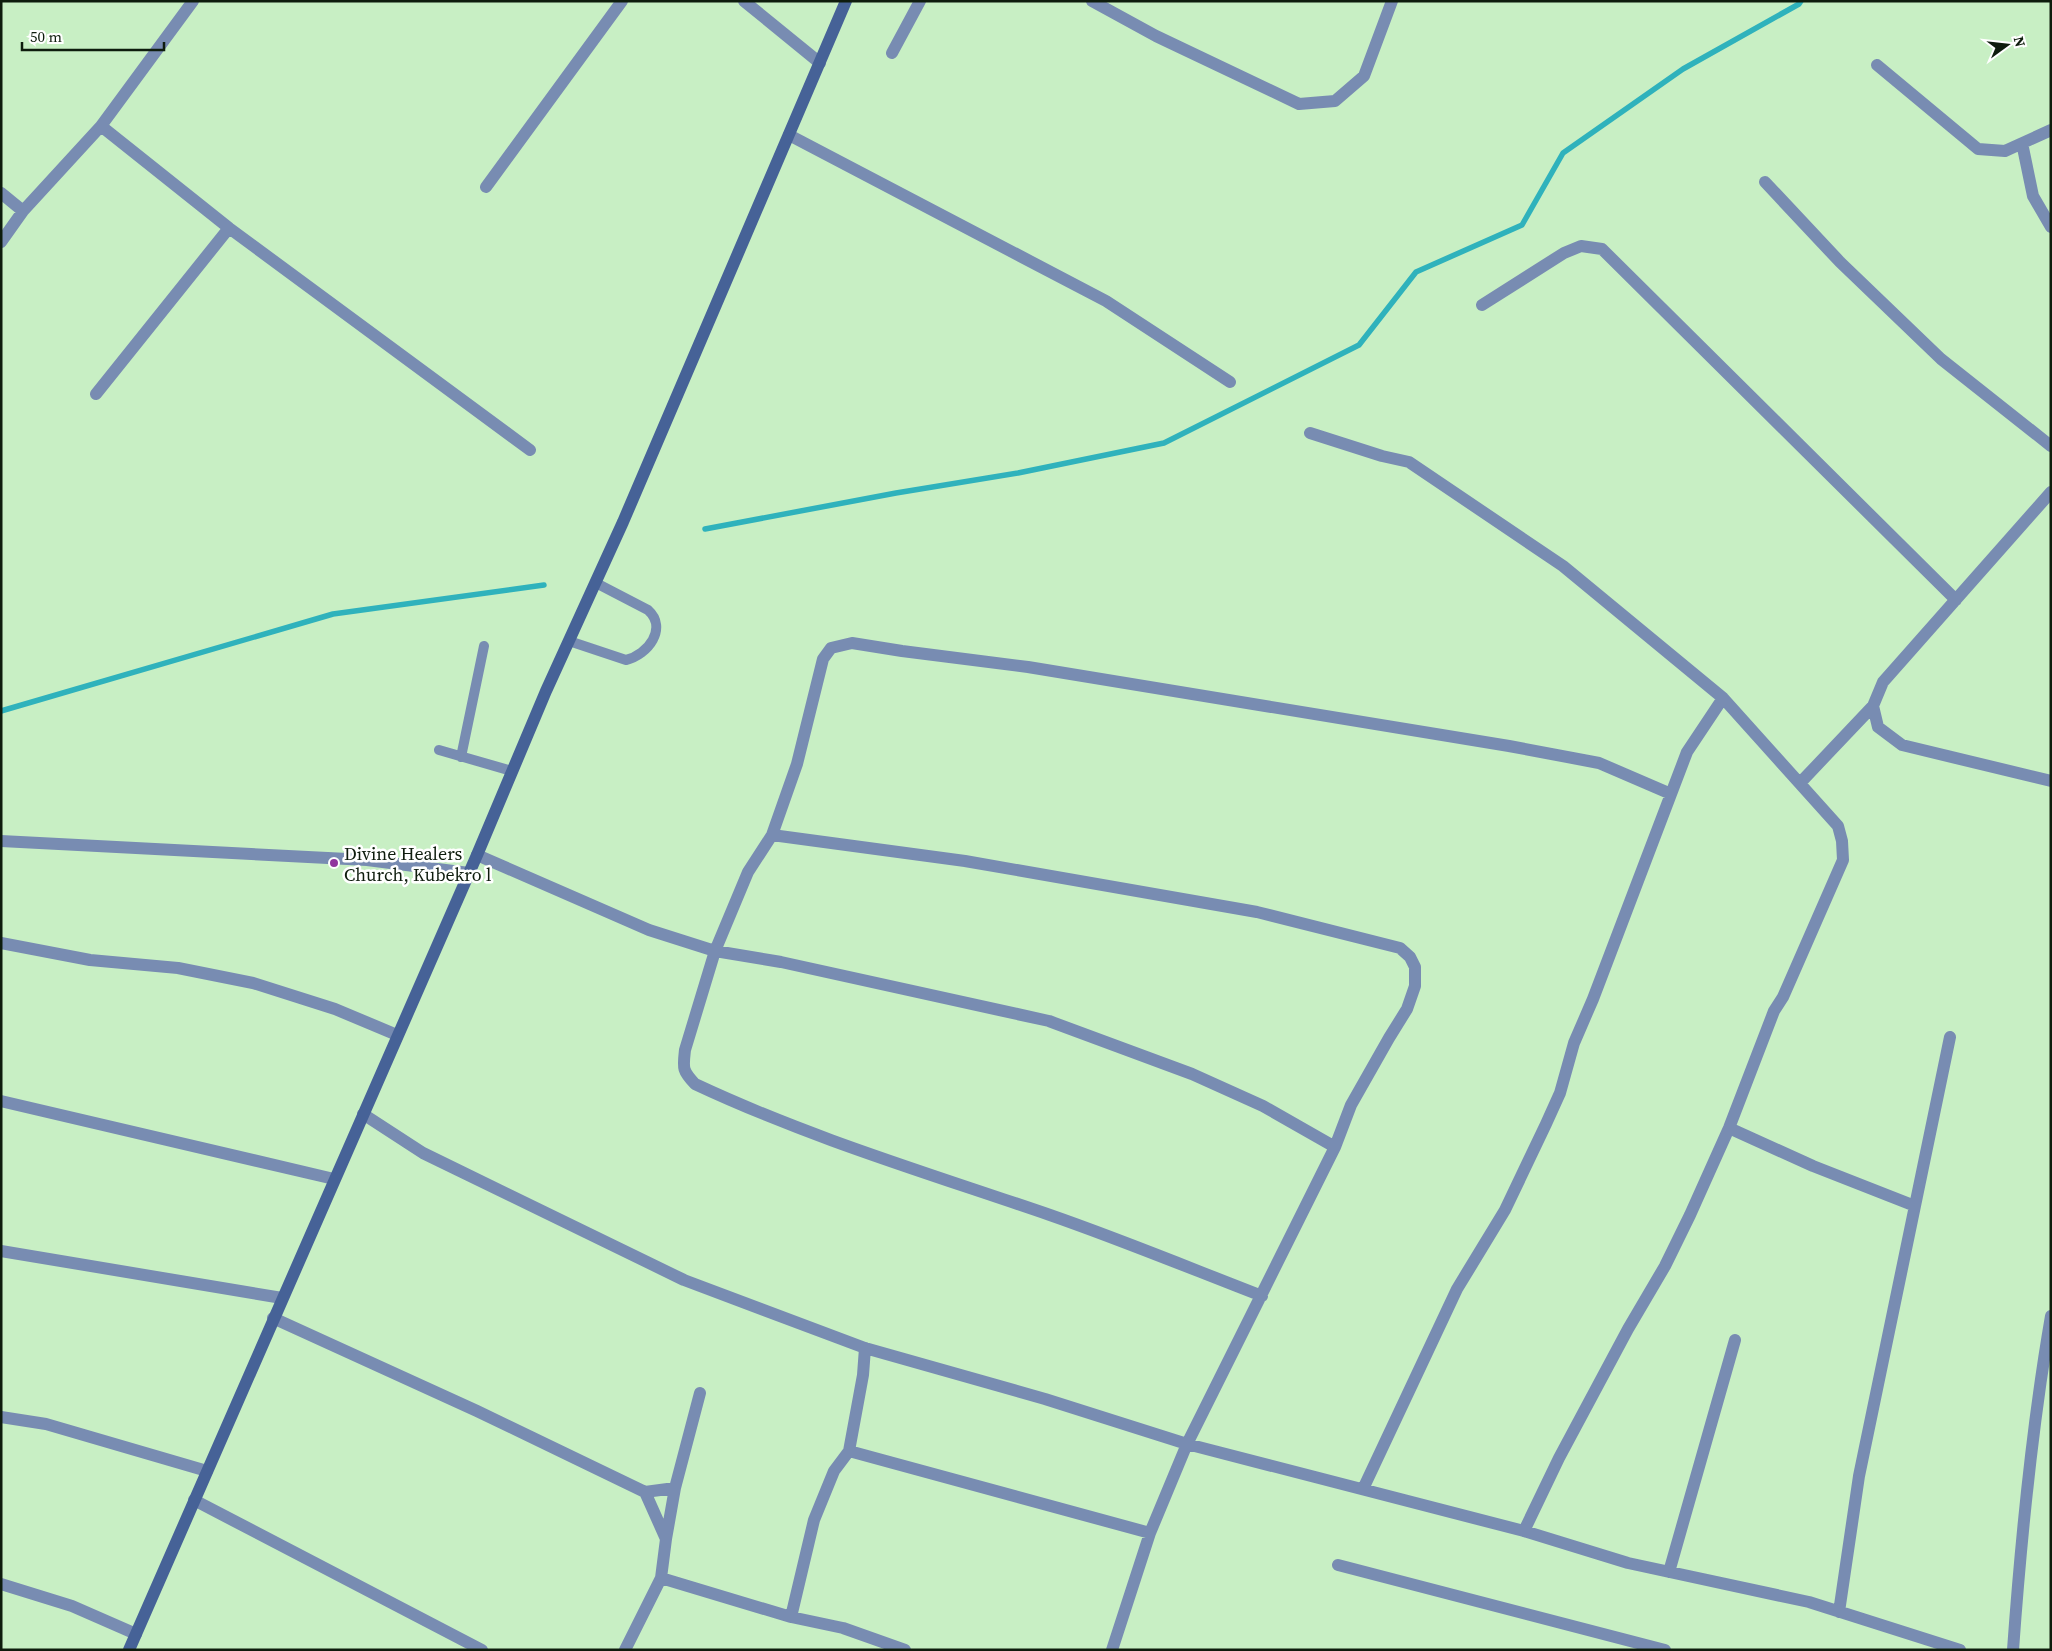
<svg xmlns="http://www.w3.org/2000/svg" width="2052" height="1651" viewBox="0 0 2052 1651" font-family="'Source Serif 4',serif">
<style>
.lines{fill:none;stroke-linecap:round;stroke-linejoin:round}
.stream{stroke:#2fb2bc;stroke-width:5.5}
.lane{stroke:#788cb2;stroke-width:10}
.street{stroke:#788cb2;stroke-width:12}
.secondary{stroke:#466297;stroke-width:12}
.poi-dot{fill:#91349e;stroke:#fff;stroke-width:2}
.labels{text-anchor:middle;dominant-baseline:central;stroke-width:5;stroke-linejoin:round;paint-order:stroke}
.poi-label{font-size:18px;fill:#0e1c0d;stroke:#fff;text-anchor:start}
</style>
<rect width="100%" height="100%" fill="#c8efc4"/>
<g class="lines">
<path class="stream" d="M705 529 896 493 1018 473 1164 443 1359 345 1416 272 1522 225 1563 153 1683 69 1799 4 1801 1
M1 711 333 614 544 585"/>
<path class="lane" d="M569 641 626 660C648 655 668 628 648 610L596 583
M439 750 512 771
M461 757 484 646"/>
<path class="street" d="M744 1 820 63
M1092 1 1156 36 1299 104 1335 101 1364 76 1392 1
M892 53 920 1
M1877 65 1978 149 2005 151 2051 130
M101 126 229 228 530 450
M789 135 1106 301 1230 382
M2022 143 2033 196 2051 227
M1765 182 1840 262 1941 359 2051 446
M486 187 622 1
M1 193 23 211
M1 242 23 211 101 126 193 1
M1482 305 1564 253 1581 246 1602 249 1956 600
M96 394 229 228
M1310 433 1382 456 1409 462 1563 566 1723 698 1838 826 1842 841 1843 860 1783 997 1774 1011 1729 1128 1690 1215 1665 1266 1628 1329 1559 1458 1524 1531
M2051 492 1883 682 1873 706 1878 727 1902 745 2051 781
M1800 783 1873 706
M772 835 965 861 1257 912 1400 948 1410 957 1415 967V986L1407 1009 1389 1038 1351 1105 1335 1147 1187 1444 1150 1533 1112 1650
M1 841 367 860 469 873
M477 855 649 930 715 951 781 962 1049 1021 1192 1074 1263 1106 1335 1147
M1 943 90 960 178 968 253 983 335 1009 397 1035
M1 1101 334 1179
M363 1114 423 1153 684 1280 865 1348 1045 1399 1187 1444 1524 1531 1628 1563 1809 1602 1960 1650
M1729 1128 1813 1166 1915 1206
M1 1251 282 1298
M1262 1296C1192 1269 1122 1240 1050 1215 931 1174 810 1138 695 1084 682 1070 683 1068 685 1050L715 951 748 872 772 835 797 764 823 659 831 648 852 643 902 651 1028 667 1509 746 1599 763 1671 794
M273 1318 477 1411 645 1492 666 1539
M1 1417 46 1424 207 1471
M849 1451 1150 1533
M1363 1489 1457 1289 1505 1210 1546 1124 1560 1093 1574 1043 1593 999 1687 752 1723 698
M645 1492 675 1488
M194 1500 482 1650
M1338 1565 1665 1650
M1669 1572 1735 1340
M661 1578 791 1617 843 1628 905 1650
M1 1584 72 1606 136 1634
M1839 1612 1859 1476 1950 1037
M791 1617 814 1520 834 1471 849 1451 863 1375 865 1348
M625 1650 661 1578 666 1539 675 1488 700 1393
M2013 1650C2021 1538 2032 1426 2051 1316"/>
<path class="secondary" d="M129 1650 477 855 546 691 623 522 846 1"/>
</g>
<circle class="poi-dot" cx="334" cy="863" r="5"/>
<g class="labels">
<g class="poi-label">
<text x="344" y="853">Divine Healers<tspan x="344" dy="21">Church, Kubekro l</tspan></text>
</g>
</g>
<rect width="2052" height="1651" fill="none" stroke="#0e1c0d" stroke-width="5"/>
<g transform="translate(2007 45) rotate(75)" stroke="#ffffff" stroke-width="4" paint-order="stroke">
<path d="M0-4L9 19L0 12L-9 19Z" fill="#0e1c0d"/>
<text y="-8" font-size="14" font-weight="bold" text-anchor="middle" fill="#0e1c0d">N</text>
</g>
<path d="M22 42v8h142v-8" fill="none" stroke="#0e1c0d" stroke-width="2.5"/>
<text x="30" y="42" font-size="15" fill="#0e1c0d" stroke="#ffffff" stroke-width="4" paint-order="stroke">50 m</text>
</svg>
